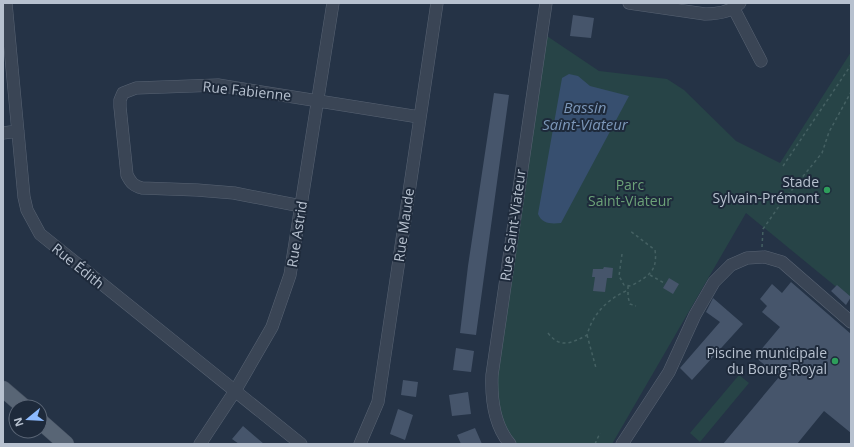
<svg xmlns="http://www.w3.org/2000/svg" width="854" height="447" font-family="'Open Sans',sans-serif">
  <rect width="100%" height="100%" fill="#253346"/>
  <path fill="#274447" d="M541 32 599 71 667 79 684 90 736 141 780 163 851 52V299L746 213 612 444H510L492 398Z
    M739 375 749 383 700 442 690 433Z"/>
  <path fill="#374f6f" d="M569 74 578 76 590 86 629 96 561 223C551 224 542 224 538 214L562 78Z"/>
  <path fill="#46556b" d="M573 15 594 18 591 38 570 36Z
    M494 93 509 95 476 335 460 333 468 266Z
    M604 267 613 268 612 278H607L605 292 593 291 595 277H592L593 269H603Z
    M669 278 679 284 673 294 663 288Z
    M791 282 851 334V433L824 411 797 444H723L779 377 755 357 780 327 762 312 767 306 760 299 772 284 782 293Z
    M837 285 851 297 846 305 831 291Z
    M713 298 743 324 692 380 680 368 720 322 706 312Z
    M456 348 474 351 471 372 453 370Z
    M403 380 418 382 416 397 401 395Z
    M468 392 471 414 452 416 449 395Z
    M398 409 413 415 405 440 390 434Z
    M243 426 264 444H239L232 439Z
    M475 428 482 444H461L457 435Z"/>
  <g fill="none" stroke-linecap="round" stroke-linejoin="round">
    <defs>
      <path id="minor" d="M6 3 24 197 27 210 40 234 301 444
        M629 3 705 14C718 14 731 12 740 3
        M734 9 761 61
        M3 133 18 131
        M301 206 234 193 197 190 142 188C134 186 131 183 127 175L120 107V100L123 93 136 88 218 85 419 117
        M200 444 235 391 272 327 290 275 333 3
        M360 444 378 402 437 3
        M510 444C494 425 491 399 492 375L546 3
        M622 444 669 372 695 315 714 282 731 265 747 258 765 257 782 262 851 322"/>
      <path id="major" d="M3 389 24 407
        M40 421 66 444"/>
    </defs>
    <use href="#minor" stroke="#586373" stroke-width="13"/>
    <use href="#major" stroke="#434e5f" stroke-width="17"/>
    <path stroke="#456163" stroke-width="1.5" stroke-dasharray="3 3" stroke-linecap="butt" d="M783 166 851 65
      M762 247 763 229 782 202 822 153 829 132 851 92
      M622 254 619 276 624 285 631 286C648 276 658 272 655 250L629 230
      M650 275 664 283
      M628 286V297L630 304 636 306
      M548 333C560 349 572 343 587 335 593 313 608 299 628 290
      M587 335 596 368
      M595 444 600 433"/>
    <use href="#minor" stroke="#3a4555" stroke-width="12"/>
    <use href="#major" stroke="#586575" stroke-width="16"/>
  </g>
  <g fill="#2e9e5b" stroke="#1e2a3b" stroke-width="1.5">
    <circle cx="827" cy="190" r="4"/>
    <circle cx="835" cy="361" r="4"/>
  </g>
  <g text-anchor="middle" stroke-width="4" stroke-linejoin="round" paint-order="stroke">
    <g font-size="14" fill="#b7c1cf" stroke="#1e2a3b">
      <text transform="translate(247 91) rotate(6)" y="5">Rue Fabienne</text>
      <text transform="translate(404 225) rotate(-82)" y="5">Rue Maude</text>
      <text transform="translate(513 225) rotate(-82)" y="5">Rue Saint-Viateur</text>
      <text transform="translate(297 234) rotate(-81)" y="5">Rue Astrid</text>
      <text transform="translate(78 266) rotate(39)" y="5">Rue Édith</text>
    </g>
    <g font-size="14" fill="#b7c1cf" stroke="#1e2a3b" text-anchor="end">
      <text x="819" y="187">Stade<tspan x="819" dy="16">Sylvain-Prémont</tspan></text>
      <text x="827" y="358">Piscine municipale<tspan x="827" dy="16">du Bourg-Royal</tspan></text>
    </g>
    <g font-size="14" fill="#6ca278" stroke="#1e2a3b">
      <text x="630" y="190">Parc<tspan x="630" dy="16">Saint-Viateur</tspan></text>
    </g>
    <g font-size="15" font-style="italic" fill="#7c97b9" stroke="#1e2a3b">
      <text x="585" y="113">Bassin<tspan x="585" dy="17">Saint-Viateur</tspan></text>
    </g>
  </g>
  <rect width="854" height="447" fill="none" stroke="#b7c1cf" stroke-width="8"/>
  <g transform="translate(28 419) rotate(252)"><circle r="19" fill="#1e2a3b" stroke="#5b6676"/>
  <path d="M0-3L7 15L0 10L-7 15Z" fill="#8cbaff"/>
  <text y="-6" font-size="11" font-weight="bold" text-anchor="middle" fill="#b7c1cf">N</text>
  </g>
</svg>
